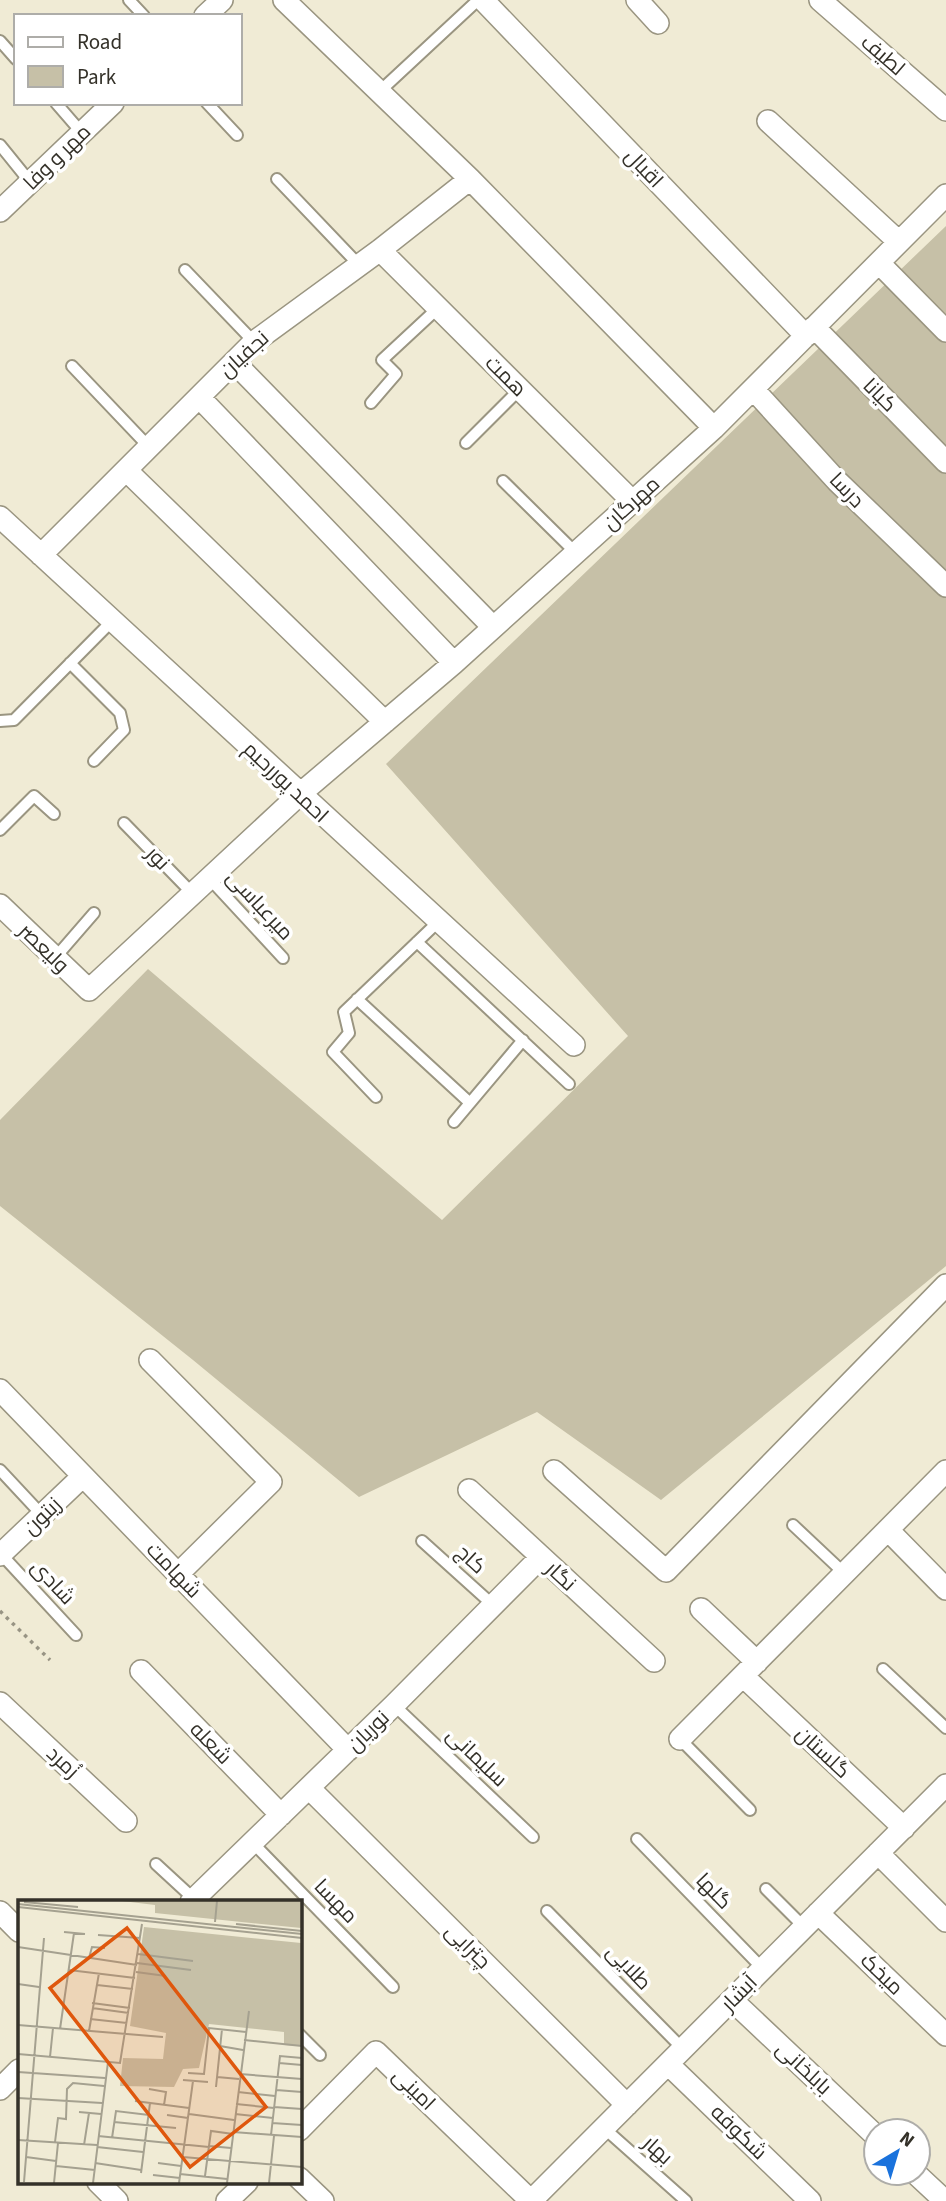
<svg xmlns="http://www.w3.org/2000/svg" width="946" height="2201" font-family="'Source Sans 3',Cairo,sans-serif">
  <rect width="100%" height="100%" fill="#f0ebd5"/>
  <path fill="#c6c0a7" d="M946 226V1266L661 1500 537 1412 359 1497 193 1360 0 1206V1120L148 969 442 1220 628 1036 386 764Z"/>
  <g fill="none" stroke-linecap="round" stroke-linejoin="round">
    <defs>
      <path id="lane" d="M129 0 144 16
        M0 41 16 59
        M379 92 478 0
        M56 103 82 133
        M207 103 237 135
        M0 145 30 182
        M277 179 359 265
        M185 270 254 342
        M72 366 149 447
        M371 403 396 374 382 360 438 308
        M466 443 519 390
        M503 481 575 552
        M70 663 120 713 124 730 94 761
        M0 721 14 720 112 621
        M124 823 193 894
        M0 830 34 796 54 814
        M209 878 283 958
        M417 942 569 1084
        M55 958 94 913
        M357 999 470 1103
        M376 1097 333 1052 349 1033 344 1012 439 921
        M454 1122 523 1040
        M0 1470 42 1515
        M793 1525 844 1573
        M422 1541 493 1605
        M1 1554 76 1635
        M883 1669 946 1728
        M394 1705 533 1837
        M680 1739 750 1810
        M637 1839 763 1969
        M252 1842 393 1987
        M156 1864 194 1899
        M766 1889 804 1927
        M547 1911 683 2049
        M299 2034 320 2055
        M604 2128 686 2201"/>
      <path id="street" d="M284 0 470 179 714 428
        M483 0 806 336
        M637 0 658 23
        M820 0 946 110
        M205 16 222 0
        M768 121 899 242
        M0 211 113 103
        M380 250 632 501
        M879 263 946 331
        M814 327 946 462
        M234 362 493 627
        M753 389 837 481 946 586
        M199 397 454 663
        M126 470 385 722
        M0 517 574 1045
        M41 555 254 342 380 250 470 179
        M0 905 89 990 300 794 454 663 714 428 946 195
        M150 1360 271 1482 178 1574
        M0 1390 348 1750
        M554 1471 666 1571 946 1285
        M469 1490 654 1661
        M888 1530 946 1589
        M0 1555 83 1476
        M701 1609 757 1662
        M141 1671 281 1815
        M743 1676 904 1828
        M0 1703 126 1821
        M680 1739 946 1471
        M309 1788 627 2105
        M878 1853 946 1921
        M191 1902 394 1705 541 1557
        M0 1912 19 1931
        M818 1913 946 2035
        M732 2000 876 2136
        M668 2064 810 2201
        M0 2089 19 2070
        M299 2130 376 2052 531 2201
        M915 2173 945 2201
        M299 2178 323 2201
        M98 2182 117 2201
        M227 2201 247 2182
        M531 2201 946 1785"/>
    </defs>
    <use href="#lane" stroke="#9a9581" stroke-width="14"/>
    <use href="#street" stroke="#9a9581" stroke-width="24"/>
    <path stroke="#989484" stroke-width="3.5" stroke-dasharray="3.5 5" stroke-linecap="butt" d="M0 1611 50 1660"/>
    <use href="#lane" stroke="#fff" stroke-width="10"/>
    <use href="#street" stroke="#fff" stroke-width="21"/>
  </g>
  <g text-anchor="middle" stroke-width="7" stroke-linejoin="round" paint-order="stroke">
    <g font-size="21" fill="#343129" stroke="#fff">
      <text transform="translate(883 55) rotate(41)" y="7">لطیف</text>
      <text transform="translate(57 157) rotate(-44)" y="7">مهر و وفا</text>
      <text transform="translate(644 168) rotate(46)" y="7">اقبال</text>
      <text transform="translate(244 354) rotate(-42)" y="7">نجفیان</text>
      <text transform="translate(506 376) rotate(45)" y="7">همت</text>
      <text transform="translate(880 395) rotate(45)" y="7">کیانا</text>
      <text transform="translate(847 490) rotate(46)" y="7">درسا</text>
      <text transform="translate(631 503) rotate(-42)" y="7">مهرگان</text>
      <text transform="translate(286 782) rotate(43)" y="7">احمد پوررحیم</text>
      <text transform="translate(158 858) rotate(46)" y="7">نور</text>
      <text transform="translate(260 905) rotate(47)" y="7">میرعباسی</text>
      <text transform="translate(44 948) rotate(44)" y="7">ولیعصر</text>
      <text transform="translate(42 1516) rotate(-44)" y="7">زیتون</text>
      <text transform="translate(471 1559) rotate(43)" y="7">کاج</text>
      <text transform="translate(174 1570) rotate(46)" y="7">شهامت</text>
      <text transform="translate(561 1576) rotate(43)" y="7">نگار</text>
      <text transform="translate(53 1582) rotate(47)" y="7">شادی</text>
      <text transform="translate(368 1731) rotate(-44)" y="7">نوریان</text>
      <text transform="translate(211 1743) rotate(46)" y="7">شعله</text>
      <text transform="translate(823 1752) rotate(43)" y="7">گلستان</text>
      <text transform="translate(477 1757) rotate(44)" y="7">سلیمانی</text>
      <text transform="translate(63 1762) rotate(43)" y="7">زُمرد</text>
      <text transform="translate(714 1891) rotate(46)" y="7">گلها</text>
      <text transform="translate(336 1901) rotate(46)" y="7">مهسا</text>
      <text transform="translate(468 1946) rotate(45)" y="7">چترایی</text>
      <text transform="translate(629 1967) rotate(46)" y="7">طلایی</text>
      <text transform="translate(882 1974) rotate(44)" y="7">میخک</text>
      <text transform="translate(739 1993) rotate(-45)" y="7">آبشار</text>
      <text transform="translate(804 2068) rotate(43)" y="7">بابلخانی</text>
      <text transform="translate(414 2089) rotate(44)" y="7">امینی</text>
      <text transform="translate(739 2132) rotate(44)" y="7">شکوفه</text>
      <text transform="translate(658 2150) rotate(42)" y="7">بهار</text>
    </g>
  </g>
  <g transform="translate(18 1900)">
    <rect width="284" height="284" fill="#f0ebd5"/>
    <path d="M104 1H283V28L137 13V5ZM126 27 283 43V146L266 145V132L191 124 181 168 165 169 156 187 102 186 105 158 145 159 148 133 112 126Z" fill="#c6c0a7"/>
    <path fill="none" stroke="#a5a190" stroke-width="2" d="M6 2 60 7M0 4 284 34M0 7 284 38M197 22 199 1M218 24 284 31M46 32 67 34M80 35 122 38M0 47 119 65M120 54 175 61M71 58 74 47 87 48M119 63 173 70M51 70 117 78M118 72 148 76M0 84 21 87M79 85 115 89M74 103 112 108M74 108 111 113M72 119 109 123M0 125 145 137M42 129 56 33M71 131 81 73M226 140 284 146M202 146 225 150M0 154 102 163 124 24M32 157 35 128M261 163 284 165M0 172 87 178M170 173 186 174 191 128 228 132M222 174 284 179M199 177 221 179M165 180 190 182M198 187 204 129M131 189 148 192 146 205M258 190 284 192M220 192 257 196M0 198 84 203M117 201 171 208M218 204 256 208M256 207 284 209M61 212 83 214M171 214 216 220M217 214 255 218M149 215 170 218M96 222 158 228M254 223 284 225M215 232 284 237M253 235 262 156 284 158M80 236 191 247M94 238 98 211 131 215M0 240 79 245M37 242 40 218 48 219 49 189 55 183 86 186M66 245 71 213M191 246 213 248M79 247 125 252M8 257 38 261M165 257 284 267M77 263 123 270M140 263 163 266M38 266 77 270M123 273 132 203M162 274 209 279M135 275 162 278M187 276 193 231 215 234M6 282 26 38M36 283 40 243M75 283 90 162M161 283 175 181M209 283 231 111M251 283 256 236"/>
    <path fill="#df570d" fill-opacity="0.15" stroke="#df570d" stroke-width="3.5" d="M109 28 248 207 172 267 32 88Z"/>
    <rect width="284" height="284" fill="none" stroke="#343129" stroke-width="3.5"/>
  </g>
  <rect x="14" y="14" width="228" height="91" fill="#ffffff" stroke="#aeada9" stroke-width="2"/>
  <rect x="28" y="37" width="35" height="10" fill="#ffffff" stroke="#aeada9" stroke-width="2"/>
  <text x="77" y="49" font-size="21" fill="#343129">Road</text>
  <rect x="28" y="66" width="35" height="21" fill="#c6c0a7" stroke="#aeada9" stroke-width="2"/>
  <text x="77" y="84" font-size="21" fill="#343129">Park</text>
  <g transform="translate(897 2152) rotate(38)"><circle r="33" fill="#ffffff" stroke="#aeada9" stroke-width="2"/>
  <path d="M0-5L12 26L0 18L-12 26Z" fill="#1a72dc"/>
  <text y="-10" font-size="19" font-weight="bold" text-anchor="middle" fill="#343129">N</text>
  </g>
</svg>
